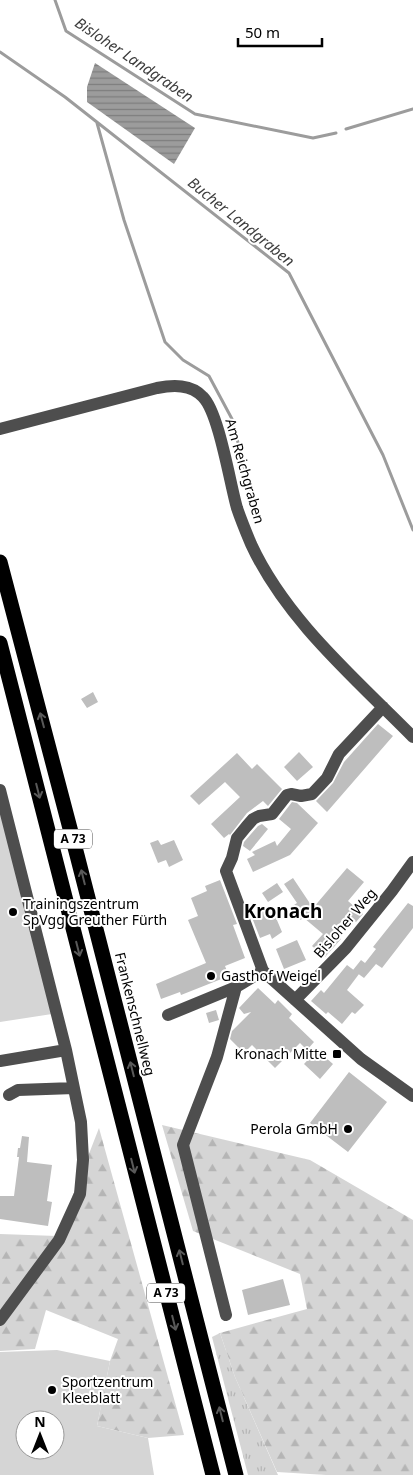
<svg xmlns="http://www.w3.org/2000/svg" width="413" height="1475" font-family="'Noto Sans',sans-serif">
  <defs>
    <pattern id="grass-tufts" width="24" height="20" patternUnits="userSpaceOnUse" patternTransform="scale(1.25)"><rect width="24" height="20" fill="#d5d5d5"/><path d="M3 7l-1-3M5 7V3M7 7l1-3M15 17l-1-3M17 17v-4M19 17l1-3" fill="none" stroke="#b5b5b5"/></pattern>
    <pattern id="forest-firs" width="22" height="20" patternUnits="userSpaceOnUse" patternTransform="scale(1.25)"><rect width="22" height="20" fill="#d5d5d5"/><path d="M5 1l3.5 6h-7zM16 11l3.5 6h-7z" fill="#b5b5b5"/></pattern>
    <pattern id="water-rules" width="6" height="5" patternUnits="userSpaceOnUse" patternTransform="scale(1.25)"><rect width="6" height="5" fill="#9c9c9c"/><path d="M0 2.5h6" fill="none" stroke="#7d7d7d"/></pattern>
  </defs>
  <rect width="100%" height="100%" fill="#fff"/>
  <path fill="url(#grass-tufts)" d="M220 1333 235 1377 278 1475H248L212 1337Z"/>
  <path fill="url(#forest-firs)" d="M162 1125 310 1160 413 1220V1475H326L277 1472 235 1377 220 1333 307 1309 300 1274 193 1231Z
    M99 1128 184 1435 148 1438 97 1426 110 1361 118 1339 46 1310 35 1349 0 1351V1234L57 1236Z"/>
  <path fill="#d5d5d5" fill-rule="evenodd" d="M0 809 52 1014 0 1022Z
    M57 1350 110 1361 97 1426 148 1438 154 1475H0V1352ZM25 1420H55V1450H25Z"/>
  <path fill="url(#water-rules)" d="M95 63 195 128 174 164 87 102V87Z"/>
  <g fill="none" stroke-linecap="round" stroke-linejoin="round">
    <path stroke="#9c9c9c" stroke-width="3" d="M55 0 66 31 195 114 313 138 336 133
      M0 52 65 97 289 273 383 455 413 530
      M97 123 124 220 165 342 183 360 209 376 232 419 253 502
      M346 129 413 109"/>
  </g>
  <path fill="#bebebe" d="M93 692 98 702 87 708 81 699Z
    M378 724 393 736 327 812 316 801 333 783 344 762Z
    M299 752 313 767 297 781 284 767Z
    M237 753 252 769 257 764 282 789 268 806 263 801 247 813 230 835 229 834 224 838 211 824 240 797 225 782 199 805 190 796Z
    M292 802 297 803 318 823 290 855 253 872 247 859 255 855 252 852 275 841 277 846 291 829 279 819Z
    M262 824 268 829 250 851 243 846 244 842 258 826Z
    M158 840 161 845 174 840 183 860 169 867 166 860 158 863 150 843Z
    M347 868 364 882 348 901 363 914 356 922 347 915 333 931 341 939 325 957 312 946 323 934 304 918 300 920 291 907 297 903 284 884 293 878 313 908Z
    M220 880 237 924 233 925 245 958 225 966 229 976 181 995 180 992 161 999 156 984 206 963 188 920 198 916 191 898 207 891 205 886Z
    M277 883 283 892 268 902 262 893Z
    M408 903 413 906V928L382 968 376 964 364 978 353 970 361 960 365 963 376 949 373 947Z
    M271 906 282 932 272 939 270 934 260 938 251 915Z
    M297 940 306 960 284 969 276 949Z
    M347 965 359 974 347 990 364 1005 355 1014 352 1012 342 1024 328 1012 326 1014 311 1001 321 990 324 993Z
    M258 988 275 1004 278 1000 292 1014 289 1018 314 1042 307 1050 300 1043 275 1068 252 1045 244 1053 230 1039 232 1031 251 1012 244 1014 239 1008Z
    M216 1010 219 1020 209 1023 206 1013Z
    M317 1050 333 1064 320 1079 304 1064Z
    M349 1072 387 1102 348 1152 310 1123Z
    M22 1136 29 1137 27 1162 52 1165 47 1201 52 1202 48 1226 0 1219V1196H14L19 1157H17L18 1148H20Z
    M283 1279 290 1305 248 1315 242 1290Z"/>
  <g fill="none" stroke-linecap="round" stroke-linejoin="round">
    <path stroke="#4e4e4e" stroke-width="12" d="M0 429 157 388C173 385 191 384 203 397 219 413 230 484 237 508 241 520 246 532 251 544 286 620 355 678 413 737
      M383 707 339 754 327 778 312 794 301 796 291 794 287 795 272 814 259 816 253 819 246 827 237 838 232 858 226 871 263 971 361 1059 413 1096
      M0 790 66 1050 81 1122 83 1160 80 1194 59 1240 0 1320
      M295 1000 346 948 392 891 413 862
      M168 1015 236 987 263 971
      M0 1061 66 1050
      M9 1095 18 1090 74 1088
      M226 1315 183 1145 217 1057 236 987"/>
    <path stroke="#000" stroke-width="15" d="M0 562 77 855 236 1475
      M0 643 213 1475"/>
  </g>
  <defs><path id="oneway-shaft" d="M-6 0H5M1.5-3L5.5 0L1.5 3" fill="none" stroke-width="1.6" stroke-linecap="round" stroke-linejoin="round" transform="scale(1.25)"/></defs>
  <g stroke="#595959">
    <use href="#oneway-shaft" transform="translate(42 720) rotate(-105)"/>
    <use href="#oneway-shaft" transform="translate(38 791) rotate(76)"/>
    <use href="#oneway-shaft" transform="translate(83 877) rotate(-104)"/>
    <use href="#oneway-shaft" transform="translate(78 949) rotate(76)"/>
    <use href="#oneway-shaft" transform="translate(132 1069) rotate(-104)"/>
    <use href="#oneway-shaft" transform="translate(133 1166) rotate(76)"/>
    <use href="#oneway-shaft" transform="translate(181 1257) rotate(-104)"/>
    <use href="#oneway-shaft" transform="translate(174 1323) rotate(76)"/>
    <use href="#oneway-shaft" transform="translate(221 1414) rotate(-104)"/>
  </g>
  <g fill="#000" stroke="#fff" stroke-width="2">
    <circle cx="13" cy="912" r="5"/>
    <circle cx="211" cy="976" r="5"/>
    <rect x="332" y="1049" width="10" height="10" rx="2.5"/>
    <circle cx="348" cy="1129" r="5"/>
    <circle cx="52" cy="1390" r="5"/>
  </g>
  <g text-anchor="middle" stroke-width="4" stroke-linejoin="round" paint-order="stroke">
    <g fill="#fff" stroke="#4c4c4c" stroke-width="1">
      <rect x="54" y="829.5" width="38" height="19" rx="4"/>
      <rect x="147" y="1283.5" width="38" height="19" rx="4"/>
    </g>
    <g font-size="12" font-weight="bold" fill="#000">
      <text x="73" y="843">A 73</text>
      <text x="166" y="1297">A 73</text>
    </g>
    <g font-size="14" fill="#000" stroke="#fff">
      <text transform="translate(245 471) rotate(74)" y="5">Am Reichgraben</text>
      <text transform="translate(345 923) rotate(-49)" y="5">Bisloher Weg</text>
      <text transform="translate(135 1014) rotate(76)" y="5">Frankenschnellweg</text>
    </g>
    <g font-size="14" fill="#000" stroke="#fff" text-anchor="start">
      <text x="23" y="909">Trainingszentrum<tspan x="23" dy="16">SpVgg Greuther Fürth</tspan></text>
      <text x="221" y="981">Gasthof Weigel</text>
      <text x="327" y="1059" text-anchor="end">Kronach Mitte</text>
      <text x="338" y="1134" text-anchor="end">Perola GmbH</text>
      <text x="62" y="1387">Sportzentrum<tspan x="62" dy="16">Kleeblatt</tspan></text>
    </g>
    <g font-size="15" font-style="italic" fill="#3d3d3d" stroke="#fff">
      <text transform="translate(134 60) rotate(34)" y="5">Bisloher Landgraben</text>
      <text transform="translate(241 222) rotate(39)" y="5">Bucher Landgraben</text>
    </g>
    <g font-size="19" font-weight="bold" fill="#000" stroke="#fff">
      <text x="283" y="918">Kronach</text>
    </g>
  </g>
  <g transform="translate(40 1435)"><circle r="24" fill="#ffffff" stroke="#999999"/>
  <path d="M0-4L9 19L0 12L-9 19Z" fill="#000000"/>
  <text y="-8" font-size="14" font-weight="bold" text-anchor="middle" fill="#000000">N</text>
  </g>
  <path d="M238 38v8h84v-8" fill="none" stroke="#000000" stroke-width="2.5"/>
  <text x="245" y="38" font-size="15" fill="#000000" stroke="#ffffff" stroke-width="4" paint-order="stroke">50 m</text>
</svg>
